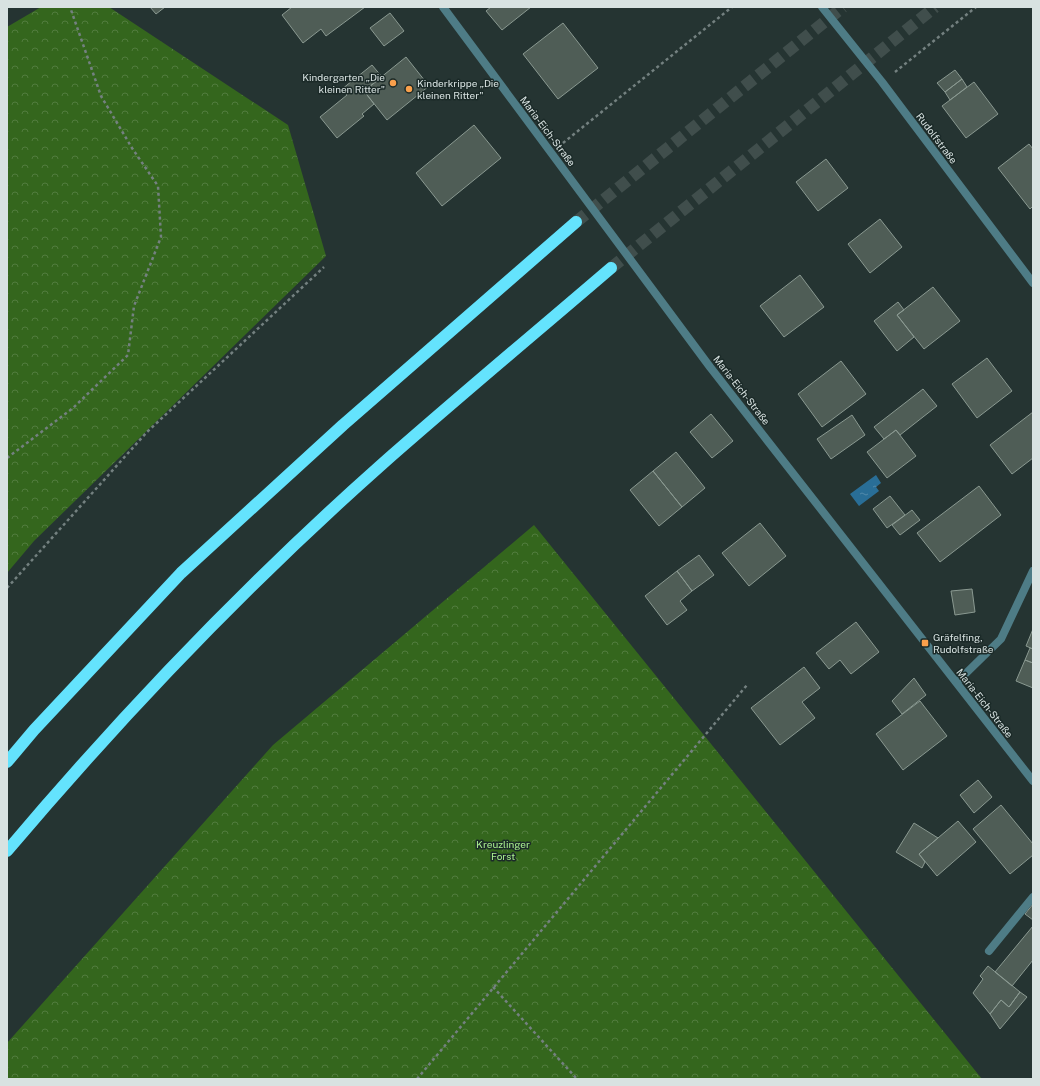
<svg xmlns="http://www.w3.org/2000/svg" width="1040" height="1086" font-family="'Public Sans',sans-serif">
  <defs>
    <pattern id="forest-crowns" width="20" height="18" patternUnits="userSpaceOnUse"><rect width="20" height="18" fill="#34661d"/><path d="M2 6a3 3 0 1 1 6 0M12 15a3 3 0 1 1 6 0" fill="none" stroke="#517c3e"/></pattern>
    <pattern id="water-ripples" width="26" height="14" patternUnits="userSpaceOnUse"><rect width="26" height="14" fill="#296e97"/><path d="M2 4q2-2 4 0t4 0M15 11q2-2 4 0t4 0" fill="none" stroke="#5189aa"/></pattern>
  </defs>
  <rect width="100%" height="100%" fill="#253432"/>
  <path fill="url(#forest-crowns)" d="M41 7H109L288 125 326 256 34 541 7 573V27Z
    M534 525 982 1079H7V1043L273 745Z"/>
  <path fill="url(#water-ripples)" d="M876 475 881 483 876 487 879 491 859 506 850 494Z"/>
  <path fill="#4f5d56" stroke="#8a9991" d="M150 7H165L156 14Z
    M292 7H365L326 36 321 29 303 43 282 15Z
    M491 7H531L502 30 486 11Z
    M390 13 404 31 384 46 370 28Z
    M563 23 598 68 558 99 523 54Z
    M406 57 429 86 387 120 364 91Z
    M372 65 382 77 364 91 374 104 362 114 364 116 337 138 320 117 347 95 342 89Z
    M955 70 962 79 945 92 937 83Z
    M962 79 967 87 950 100 945 92Z
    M974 82 998 114 966 138 942 106Z
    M474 125 501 158 442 206 416 173Z
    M1029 144 1033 149V206L1030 209 998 168Z
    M826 159 848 188 818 211 796 182Z
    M880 219 902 247 870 273 848 244Z
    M800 275 824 307 784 337 760 306Z
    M933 287 960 321 924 349 897 315Z
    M898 302 904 310 897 315 914 337 897 351 874 321Z
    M987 358 1012 391 977 418 952 384Z
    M841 361 866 394 822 427 798 394Z
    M923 389 937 406 900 435 896 430 884 439 874 427Z
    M1033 412V458L1012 474 990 445Z
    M711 414 733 441 712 458 690 432Z
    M852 415 865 435 831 459 817 439Z
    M896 430 916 456 887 478 867 452Z
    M676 452 705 488 682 507 653 471Z
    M653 471 682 507 659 526 630 490Z
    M979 486 1001 515 940 562 917 533Z
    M890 496 905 515 887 528 873 509Z
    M912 510 920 520 900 535 892 525Z
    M760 523 786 556 749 586 722 553Z
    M699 555 714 575 692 591 677 571Z
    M677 571 692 591 680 601 687 610 667 625 645 596Z
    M972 589 975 612 955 615 951 591Z
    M856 622 879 652 851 674 840 660 829 669 816 653Z
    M1033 629V649L1026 646Z
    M1030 648 1033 649V663L1025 660Z
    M1025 660 1033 663V688L1016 681Z
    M804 667 820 688 802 702 815 718 780 745 751 708Z
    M914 678 926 695 902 714 892 701Z
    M920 701 947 736 903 770 876 734Z
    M978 780 992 797 974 813 960 795Z
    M1001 805 1033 844V855L1010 874 973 829Z
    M958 821 976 842 937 876 919 854Z
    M914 823 938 838 919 854 925 862 922 868 896 852Z
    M1033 904V920L1025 914Z
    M1033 926V960L1012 986 995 972Z
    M988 966 1020 992 1009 1007 1001 1000 990 1014 973 993 983 979 980 976Z
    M1020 992 1027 997 1000 1029 990 1014 1001 1000 1009 1007Z"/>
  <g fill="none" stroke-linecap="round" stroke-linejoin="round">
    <path stroke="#404e4c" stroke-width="12" stroke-dasharray="12 6" stroke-linecap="butt" d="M576 222 843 7
      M611 268 935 7"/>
    <path stroke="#748180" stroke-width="2.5" stroke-dasharray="3 3" stroke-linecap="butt" d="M895 72 976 7
      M563 143 732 7
      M7 458 73 408 128 355 134 306 161 237 158 186 132 148 101 96 70 7
      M7 588 147 432 324 267
      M493 987 577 1079
      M417 1079 747 685"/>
    <path stroke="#4e7c86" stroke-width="8" d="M989 951 1033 897"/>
    <path stroke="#4e7c86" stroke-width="8" d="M443 7 710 367 1033 781
      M822 7 882 82 1033 283
      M957 682 1001 639 1033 571"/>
    <path stroke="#64e3fd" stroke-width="12" d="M7 762 34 730 181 573 343 425 576 222
      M7 851C122 715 246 585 380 466 456 399 534 334 611 268"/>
  </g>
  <g fill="#f9a04c" stroke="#1b2a28" stroke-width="1.5">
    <circle cx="393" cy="83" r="4"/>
    <circle cx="409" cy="89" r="4"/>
    <rect x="921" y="639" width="8" height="8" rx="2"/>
  </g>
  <g text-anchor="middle" stroke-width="3" stroke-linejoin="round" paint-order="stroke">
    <g font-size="10" fill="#d8e2e1" stroke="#1b2a28" text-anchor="start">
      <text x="385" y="81" text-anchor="end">Kindergarten „Die<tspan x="385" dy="12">kleinen Ritter"</tspan></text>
      <text x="417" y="87">Kinderkrippe „Die<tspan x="417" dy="12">kleinen Ritter"</tspan></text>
      <text x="933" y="641">Gräfelfing,<tspan x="933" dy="12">Rudolfstraße</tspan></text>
    </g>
    <g font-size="10" fill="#d8e2e1" stroke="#1b2a28">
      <text transform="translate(548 131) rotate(53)" y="4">Maria-Eich-Straße</text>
      <text transform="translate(937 138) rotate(53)" y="4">Rudolfstraße</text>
      <text transform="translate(742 390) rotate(52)" y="4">Maria-Eich-Straße</text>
      <text transform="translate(985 703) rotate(52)" y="4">Maria-Eich-Straße</text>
    </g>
    <g font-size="10" fill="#abf18f" stroke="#1b2a28">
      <text x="503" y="848">Kreuzlinger<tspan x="503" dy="12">Forst</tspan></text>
    </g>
  </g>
  <rect width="1040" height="1086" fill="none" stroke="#d8e2e1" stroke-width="16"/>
</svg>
